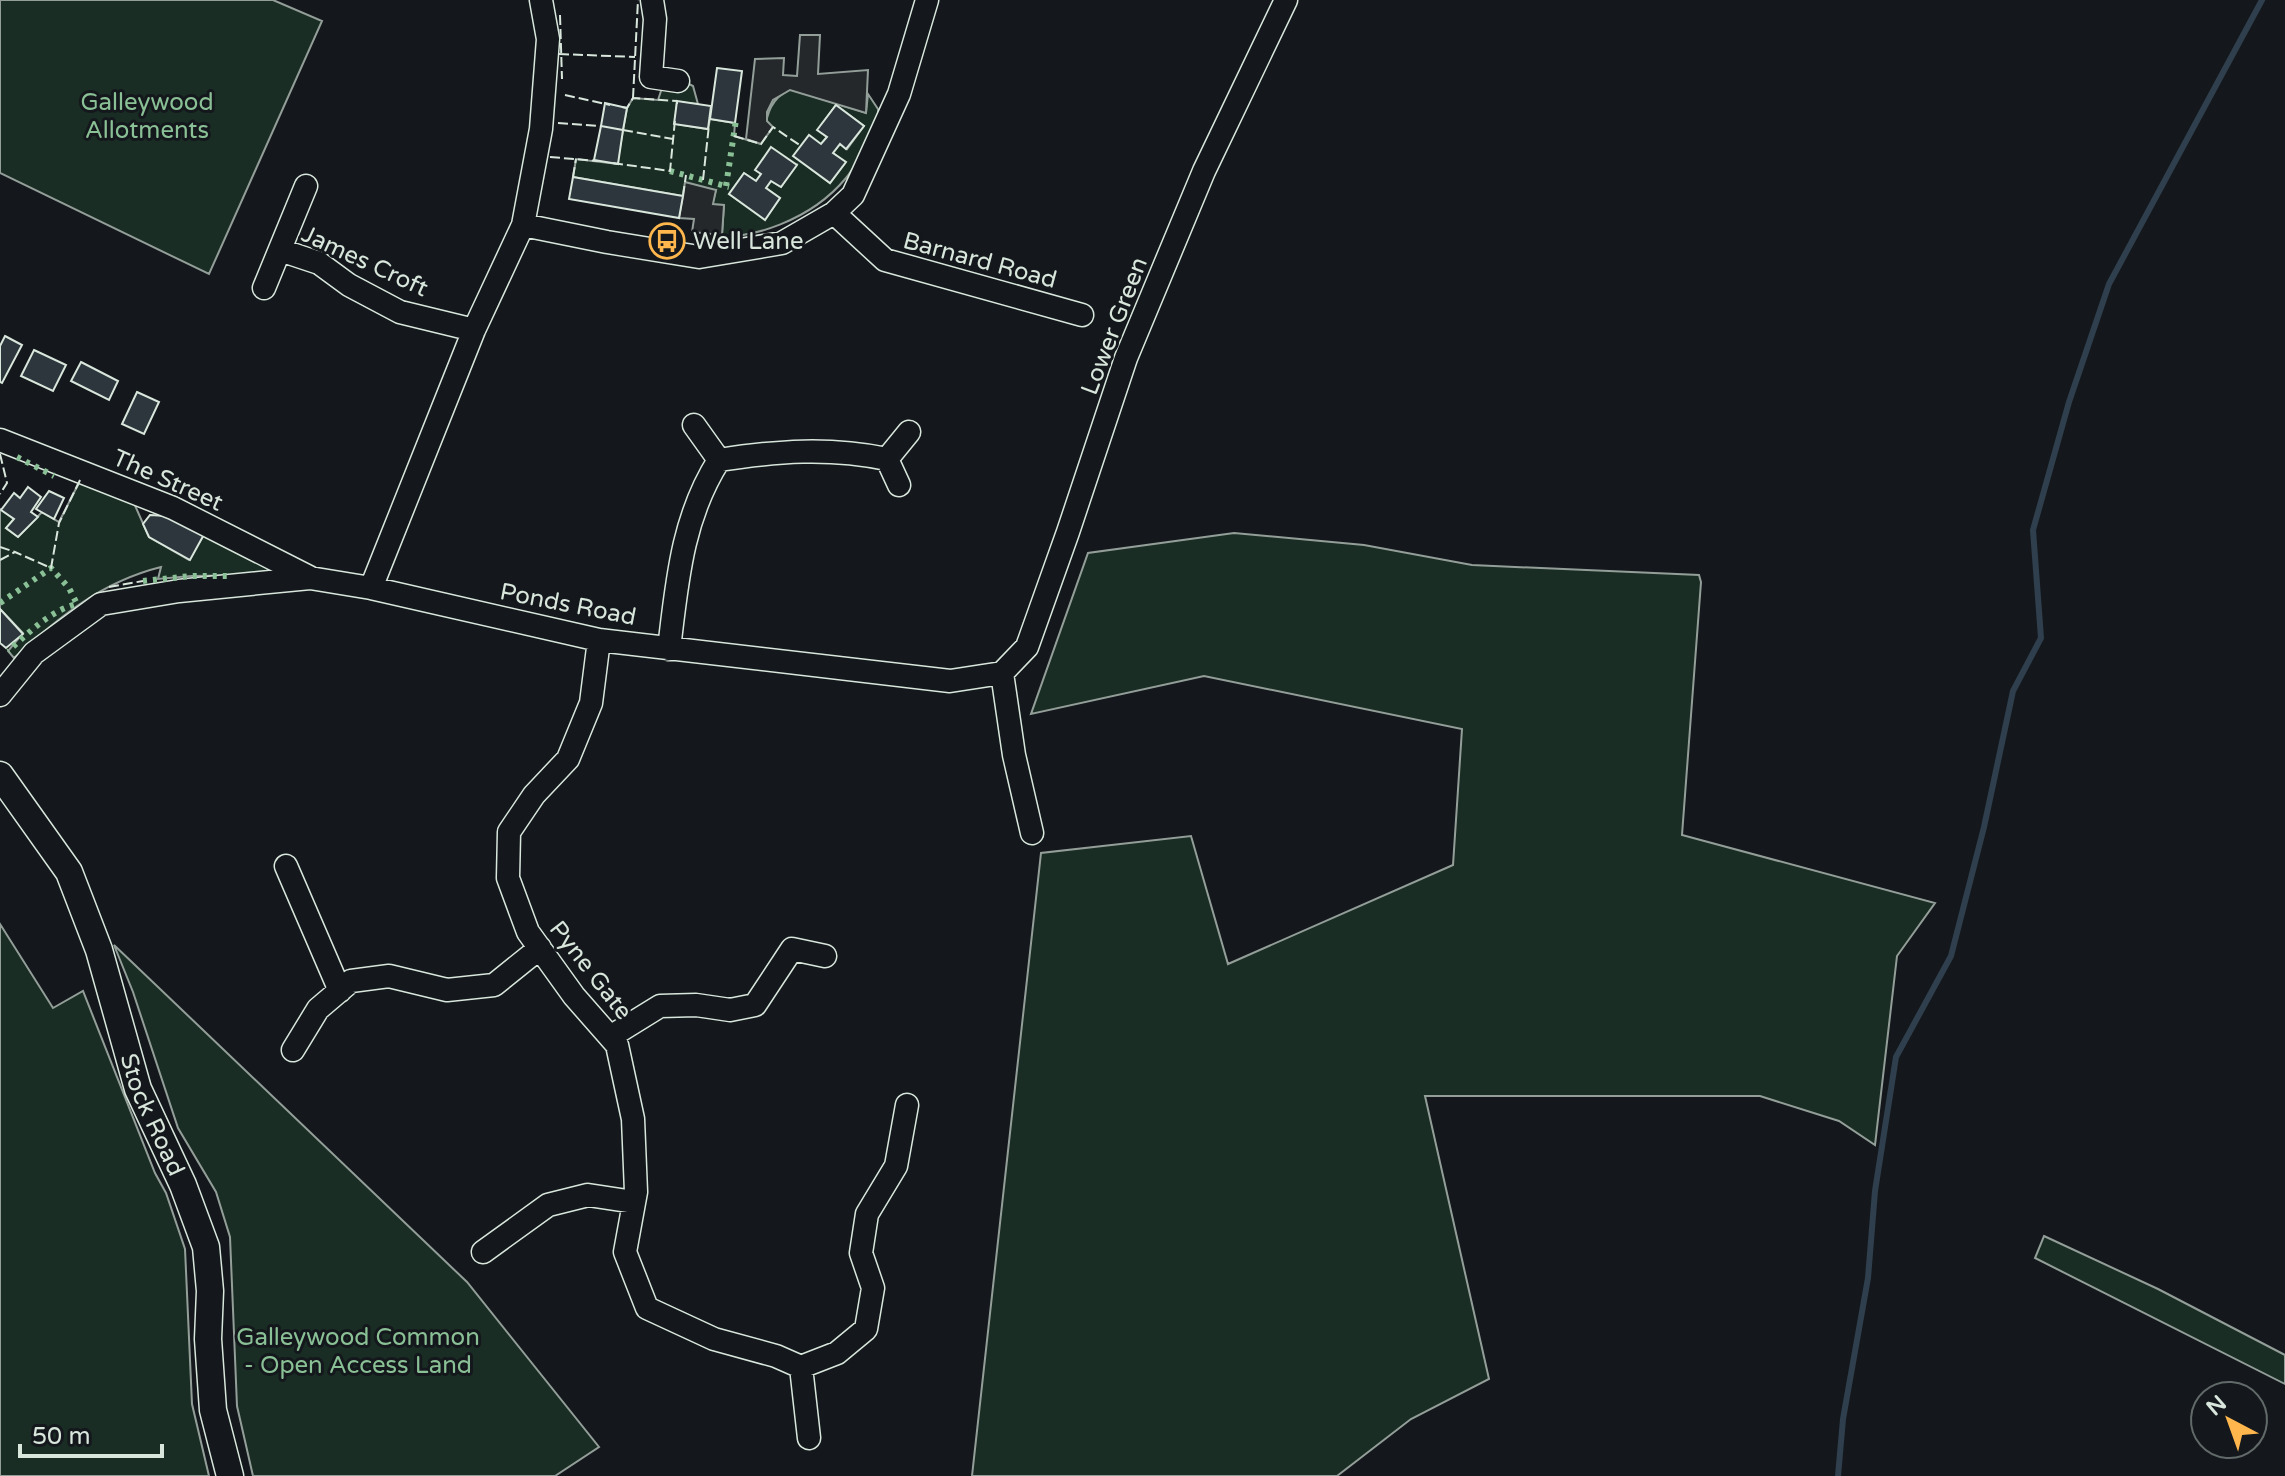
<svg xmlns="http://www.w3.org/2000/svg" width="2285" height="1476" font-family="'Varela Round',sans-serif">
  <rect width="100%" height="100%" fill="#14181c"/>
  <path fill="#1a2d24" stroke="#939e99" stroke-width="2" fill-rule="evenodd" d="M0 0H273L322 21 209 274 0 173Z
    M685 82 693 86 698 104 677 102 675 124 708 129 710 119 735 123 734 136 761 144C767 121 766 101 790 89L866 113 868 94 878 109 879 119C869 139 860 161 846 178 812 219 753 241 702 237V234H722L724 205H712L716 190 683 196 573 177 576 159 617 164 627 108 633 98 658 100 662 88ZM836 105 864 126 847 149 840 144 833 153 845 163 830 183 794 156 821 144 827 137 818 130ZM796 165 781 187 771 181 766 188 780 198 765 219 729 194 744 173 756 181 761 174Z
    M84 473 133 501 149 537 189 560 207 529 269 569 260 575 191 576 158 579 161 567C101 582 59 617 14 658L8 651 23 633 0 609V509L14 519 6 528 18 537 42 512 59 522Z
    M1234 533 1364 545 1472 565 1699 575 1701 582 1682 835 1935 903 1897 956 1875 1145 1839 1121 1760 1096H1425L1489 1379 1411 1419 1337 1476H972L1041 853 1191 836 1228 964 1453 865 1462 729 1204 676 1031 714 1088 553Z
    M0 924 53 1008 83 991 155 1173 166 1193 185 1249 192 1404 209 1476H0Z
    M114 945 467 1282 599 1447 555 1476H253L237 1406 230 1237 216 1192 178 1128 133 992Z
    M2044 1236 2158 1289 2285 1355V1384L2035 1258Z"/>
  <path fill="#24282b" stroke="#939e99" stroke-width="2" d="M800 35H820L818 74 868 70 866 113 790 90 773 100 767 112V121L773 127 761 144 746 139 755 59 784 58 783 75 797 76Z
    M685 182 716 190 713 204 724 205 722 235 692 232 694 219 679 218Z"/>
  <g fill="none" stroke-linecap="round" stroke-linejoin="round">
    <path stroke="#2f3f4d" stroke-width="6" d="M1838 1476 1843 1419 1868 1278 1875 1191 1896 1057 1951 956 1984 827 2013 691 2041 638 2033 530 2069 402 2109 284 2262 0"/>
  </g>
  <path fill="#2c363c" stroke="#d8e6dc" stroke-width="2" d="M717 68 742 71 735 123 710 119Z
    M677 101 711 106 708 129 674 124Z
    M605 103 627 108 623 130 601 126Z
    M836 105 864 126 846 149 840 144 833 153 846 162 830 183 793 156 809 135 821 144 827 137 817 130Z
    M601 126 623 130 618 164 594 160Z
    M771 147 797 165 781 187 771 181 766 188 780 198 765 220 729 194 744 173 756 181 761 174 755 170Z
    M573 177 683 196 679 218 569 199Z
    M5 336 22 345 2 383 0 382V346Z
    M34 350 66 365 53 391 21 376Z
    M81 362 118 381 109 400 71 381Z
    M137 392 159 402 144 434 122 424Z
    M28 487 41 497 31 512 38 517 18 537 6 528 14 519 1 510 14 493 20 498Z
    M49 491 64 498 54 519 36 509Z
    M150 515 167 516 207 529 190 560 149 537 143 524Z
    M0 609 23 634 6 648 0 643Z"/>
  <g fill="none" stroke-linecap="round" stroke-linejoin="round">
    <defs>
      <path id="minor" d="M652 0 655 19 651 77 678 81
        M834 213 885 260 1082 315
        M523 225 607 242 699 257 782 243 834 213 853 195 899 94 927 0
        M280 250 319 263 349 285 400 312 474 330
        M264 288 306 186
        M0 440 173 508 309 577
        M719 460C777 451 829 447 887 459
        M899 485 887 459 909 432
        M371 588 474 330 523 225 541 129 548 39 541 0
        M599 640 591 703 568 759 534 795 509 832 508 878 528 932 574 996 617 1045 633 1119 636 1192 625 1252 647 1308 714 1339 776 1356 801 1367 809 1438
        M669 649C677 582 682 518 719 460L694 425
        M1002 673 1027 647 1068 532 1126 358 1204 171 1286 0
        M0 695 34 653 101 604 179 591 310 578 371 588 599 640 950 681 1002 673 1014 755 1032 833
        M286 866 340 991
        M610 1037 660 1006 696 1005 730 1010 755 1005 792 949 825 956
        M293 1050 318 1009 351 981 389 976 447 990 494 985 540 948
        M483 1252 548 1205 588 1195 634 1202
        M801 1367 837 1353 866 1329 873 1288 861 1253 867 1214 896 1166 907 1105"/>
      <g id="major">
        <path id="s1" d="M0 775 69 872 99 950 138 1089 183 1185 206 1247 210 1291 208 1339 213 1410 230 1476"/>
      </g>
    </defs>
    <use href="#minor" stroke="#d8e6dc" stroke-width="25"/>
    <use href="#major" stroke="#d8e6dc" stroke-width="29"/>
    <use href="#minor" stroke="#14181c" stroke-width="22"/>
    <use href="#major" stroke="#14181c" stroke-width="26"/>
    <path stroke="#8ac095" stroke-width="6" stroke-dasharray="4 6" stroke-linecap="butt" d="M670 171 729 187
      M726 186 736 120
      M17 457 54 476
      M143 581 191 576H228
      M0 603 51 568 69 588 77 604C49 611 29 633 8 651"/>
    <path stroke="#d8e6dc" stroke-width="2" stroke-dasharray="10 4" stroke-linecap="butt" d="M560 15 562 79
      M559 54 635 57
      M565 95 610 105
      M633 98 638 0
      M622 107 627 108 633 98 677 101V104
      M558 123 601 126
      M623 130 673 139
      M734 136 761 144 773 127 801 146
      M550 157 598 161
      M613 163 670 171 675 120
      M573 177 576 159
      M703 180 709 125
      M683 196 686 175
      M0 454 7 483 0 494
      M0 547 15 552
      M0 560 15 552 51 568 59 523 81 478
      M109 587 143 581"/>
  </g>
  <defs>
    <symbol id="bus-ring" viewBox="-11 -11 22 22"><circle r="9.5" fill="#14181c" stroke="#ffb74d" stroke-width="1.5"/><path d="M-5-6H5V4H4V6H2V4H-2V6H-4V4H-5ZM-3.5-4V0h7V-4ZM-3.5 1.2v1.5H-2V1.2ZM2 1.2v1.5H3.5V1.2Z" fill="#ffb74d"/></symbol>
  </defs>
  <g fill-rule="evenodd">
    <use href="#bus-ring" x="647" y="221" width="40" height="40"/>
  </g>
  <g text-anchor="middle" stroke-width="6" stroke-linejoin="round" paint-order="stroke">
    <g font-size="24" fill="#8ac095" stroke="#14181c">
      <text x="147" y="110">Galleywood<tspan x="147" dy="28">Allotments</tspan></text>
      <text x="358" y="1345">Galleywood Common<tspan x="358" dy="28">- Open Access Land</tspan></text>
    </g>
    <g font-size="24" fill="#d8e6dc" stroke="#14181c" text-anchor="start">
      <text x="693" y="249">Well Lane</text>
    </g>
    <g font-size="24" fill="#d8e6dc" stroke="#14181c">
      <text transform="translate(980 260) rotate(15)" y="8">Barnard Road</text>
      <text transform="translate(365 261) rotate(25)" y="8">James Croft</text>
      <text transform="translate(1114 326) rotate(-69)" y="8">Lower Green</text>
      <text transform="translate(168 480) rotate(24)" y="8">The Street</text>
      <text transform="translate(568 604) rotate(11)" y="8">Ponds Road</text>
      <text transform="translate(591 970) rotate(52)" y="8">Pyne Gate</text>
      <text dy="8" stroke="none"><textPath href="#s1" startOffset="376">Stock Road</textPath></text>
    </g>
  </g>
  <g transform="translate(2229 1420) rotate(319)"><circle r="38" fill="#14181c" stroke="#626a69" stroke-width="2"/>
  <path d="M0-6L14 30L0 20L-14 30Z" fill="#ffb74d"/>
  <text y="-12" font-size="22" font-weight="bold" text-anchor="middle" fill="#d8e6dc">N</text>
  </g>
  <path d="M20 1444v12h142v-12" fill="none" stroke="#d8e6dc" stroke-width="4"/>
  <text x="32" y="1444" font-size="24" fill="#d8e6dc" stroke="#14181c" stroke-width="6" paint-order="stroke">50 m</text>
</svg>
